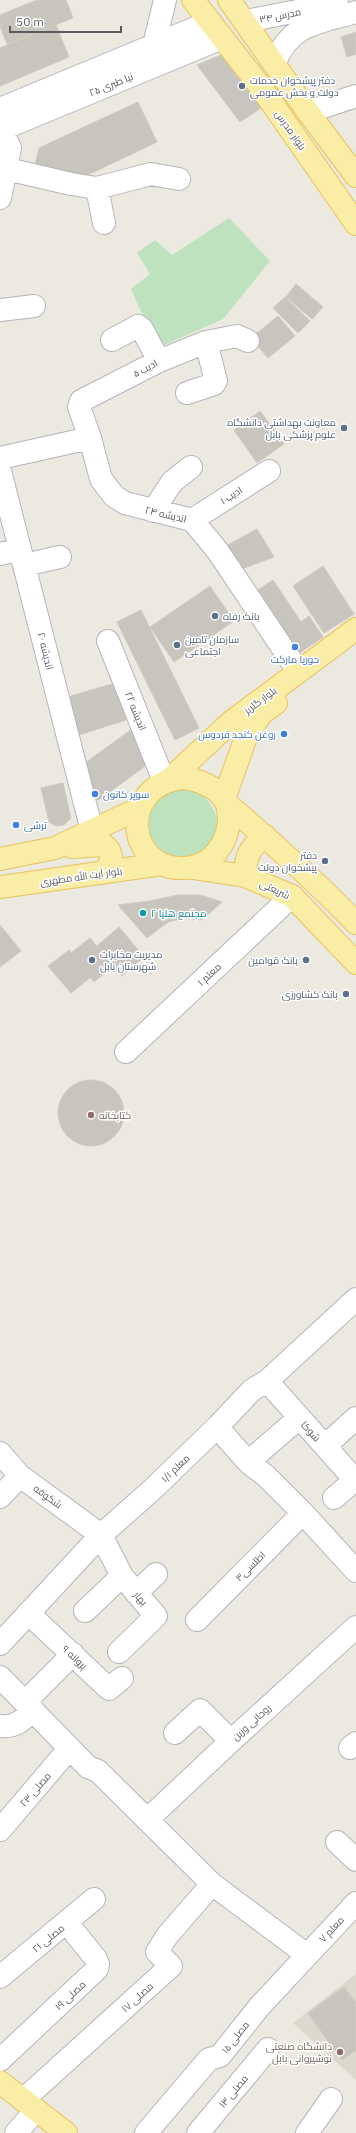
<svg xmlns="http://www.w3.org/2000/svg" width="356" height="2133" font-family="'IBM Plex Sans',Cairo,sans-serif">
  <rect width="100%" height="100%" fill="#ebe9e0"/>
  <path fill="#dbd8ce" d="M356 1974V2080L293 2023Z"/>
  <path fill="#bde2bd" d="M229 218 270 261 223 319 157 348 131 289 150 274 137 253 155 240 172 255Z
    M149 824a34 34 0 1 1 68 0a34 34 0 1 1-68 0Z"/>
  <path fill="#c8c5bf" stroke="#cfcabf" d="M37 0H66L73 18 7 44 0 26V15Z
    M56 25 69 57 0 86V48Z
    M356 32V54L347 57 341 37Z
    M221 55 261 108 240 122 197 65Z
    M138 102 157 142 77 180 34 169 39 148Z
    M296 284 323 307 312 319 286 297Z
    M285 297 310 321 298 333 273 308Z
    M278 316 295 336 268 358 251 338Z
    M260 411 284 444 257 463 234 430Z
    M257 529 274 557 236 571 222 548Z
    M323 566 354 614 324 633 293 586Z
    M273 580 301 622 309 616 323 637 295 656 252 594Z
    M210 586 234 621 174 662 150 627Z
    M141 610 199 728 175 740 117 622Z
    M115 683 126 720 73 737 61 699Z
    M132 729 148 764 99 800 90 798 81 766Z
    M63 783 71 818 64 825 56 826 49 822 41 788Z
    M178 895H200L222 902 202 920 184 918 168 922 150 901Z
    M150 901 168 922 147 938 118 905Z
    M0 925 21 951 0 967Z
    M119 927 144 957 122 976 97 946Z
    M90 938 113 966 94 982 71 953Z
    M69 950 91 977 71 993 48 966Z
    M58 1113a33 33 0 1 1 66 0a33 33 0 1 1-66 0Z
    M344 1987 356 2003V2050L342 2060 308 2013Z"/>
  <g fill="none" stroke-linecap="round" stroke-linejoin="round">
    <defs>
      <path id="minor" d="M246 21 308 9 337 0
        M154 45 165 0
        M275 62C291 23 319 23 356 12
        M0 109 210 22
        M308 112 356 96
        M0 130 222 38
        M7 169 71 184 97 188 151 174 179 179
        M97 188 104 223
        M0 198 10 148 1 129
        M0 310 34 306
        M112 340 138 326 142 329 159 361
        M187 393 214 384 216 381 206 342
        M90 438 79 407 81 401 159 361 206 342 237 336 248 341
        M0 458 90 438 101 479 114 496 125 503 192 520 217 550 298 671
        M0 471 92 831
        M153 511 172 482 191 467
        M192 520 269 471
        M0 554 20 549
        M24 565 60 557
        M108 641 164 781
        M126 1052 292 896
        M267 1381 356 1481
        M217 1427 248 1462 266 1476 303 1513 356 1571
        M325 1446 356 1418
        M0 1453 20 1476 101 1535 122 1576 156 1616 119 1652
        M248 1462 299 1418
        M0 1497 20 1476
        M334 1498 356 1479
        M136 1593 156 1574
        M85 1611 122 1576
        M28 1613 109 1689 122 1678
        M197 1620 303 1513
        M0 1644 101 1535 153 1489 217 1427 252 1390 267 1381 356 1299
        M0 1677 88 1767 98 1771 212 1884 307 1955
        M25 1702 73 1654
        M0 1726C15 1728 23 1720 33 1710
        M175 1733 200 1710 231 1741
        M350 1748 356 1743
        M147 1820 231 1741 356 1627
        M0 1830 69 1749
        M337 1842 356 1860
        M0 1977 94 1899
        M0 2060 97 1969 98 1964 96 1959 67 1923
        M23 2100 171 1966 157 1952 167 1936 212 1884
        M16 2133 36 2110
        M146 2133 209 2059 220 2056 259 2007 356 1903
        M198 2133 268 2049
        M307 2133 331 2099"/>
      <path id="major" d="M193 0 260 86 356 224
        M229 0 308 112 356 176
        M182 778C197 779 222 788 227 805 235 835 215 867 184 868 127 871 117 786 182 778Z
        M170 779 231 722 356 629
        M224 799 246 737 261 714 276 703
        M227 804C272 842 315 881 356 923
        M71 847 104 845C115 854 112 863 103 873
        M0 859 55 848 140 808
        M193 868 245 876 292 896 356 963
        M245 876C245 857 250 846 265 836
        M0 887 162 864
        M0 2082 66 2133"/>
    </defs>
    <use href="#minor" stroke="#b3b6ba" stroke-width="24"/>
    <use href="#major" stroke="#e9c25b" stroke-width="24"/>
    <use href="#minor" stroke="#fff" stroke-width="22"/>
    <use href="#major" stroke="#faeda6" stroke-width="22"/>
  </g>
  <g fill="#5c6f8a" stroke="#fff" stroke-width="1.5">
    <circle cx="242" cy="86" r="4"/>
    <circle cx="344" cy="428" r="4"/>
    <circle cx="215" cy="616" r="4"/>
    <circle cx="177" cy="645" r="4"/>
    <circle cx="325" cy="861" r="4"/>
    <circle cx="92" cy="960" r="4"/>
    <circle cx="306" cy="960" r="4"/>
    <circle cx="346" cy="994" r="4"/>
  </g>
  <g fill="#3f7fe0" stroke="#fff" stroke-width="1.5">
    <circle cx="295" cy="647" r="4"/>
    <circle cx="284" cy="734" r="4"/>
    <circle cx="95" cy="794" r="4"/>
    <circle cx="16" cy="825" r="4"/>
  </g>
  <circle fill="#0f9aa8" stroke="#fff" stroke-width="1.5" cx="143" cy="913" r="4"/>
  <g fill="#8d6e63" stroke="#fff" stroke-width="1.5">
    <circle cx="91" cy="1115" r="4"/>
    <circle cx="340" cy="2052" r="4"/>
  </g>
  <g text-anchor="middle" stroke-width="3" stroke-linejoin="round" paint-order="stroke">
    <g font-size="10" fill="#595c60" stroke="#fff">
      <text transform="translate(280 15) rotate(-11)" y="4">مدرس ۳۴</text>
      <text transform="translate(111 84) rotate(-22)" y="4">نیا طبری ۲۵</text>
      <text transform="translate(291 130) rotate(55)" y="4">بلوار مدرس</text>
      <text transform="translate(145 368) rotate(-27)" y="4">ادیب ۵</text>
      <text transform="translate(231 495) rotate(-32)" y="4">ادیب ۱</text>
      <text transform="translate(166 514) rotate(13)" y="4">اندیشه ۲۴</text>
      <text transform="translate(46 651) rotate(76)" y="4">اندیشه ۲۰</text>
      <text transform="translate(260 700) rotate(-37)" y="4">بلوار گلریز</text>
      <text transform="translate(136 711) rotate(68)" y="4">اندیشه ۲۲</text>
      <text transform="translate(81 876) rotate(-8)" y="4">بلوار آیت الله مطهری</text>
      <text transform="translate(275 889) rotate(25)" y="4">شریعتی</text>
      <text transform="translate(209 974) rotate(-43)" y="4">معلم ۱</text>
      <text transform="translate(311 1431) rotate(48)" y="4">شوکا</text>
      <text transform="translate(175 1468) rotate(-44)" y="4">معلم ۱/۱</text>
      <text transform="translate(48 1496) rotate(36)" y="4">شکوفه</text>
      <text transform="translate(250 1566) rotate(-45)" y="4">اطلسی۳</text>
      <text transform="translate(141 1598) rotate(50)" y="4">بهار</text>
      <text transform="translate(75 1657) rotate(43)" y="4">پروانه ۹</text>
      <text transform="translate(251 1722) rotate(-42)" y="4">روحانی وزین</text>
      <text transform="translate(35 1789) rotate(-49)" y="4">مصلی ۲۳</text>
      <text transform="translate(331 1929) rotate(-47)" y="4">معلم ۷</text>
      <text transform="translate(48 1938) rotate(-39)" y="4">مصلی ۲۱</text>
      <text transform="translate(70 1995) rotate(-43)" y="4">مصلی ۱۹</text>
      <text transform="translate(137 1997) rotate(-42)" y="4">مصلی ۱۷</text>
      <text transform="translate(235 2037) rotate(-52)" y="4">مصلی ۱۵</text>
      <text transform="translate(233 2091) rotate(-50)" y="4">مصلی ۱۳</text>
    </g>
    <g font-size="10" fill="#4e5e75" stroke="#fff" text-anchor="start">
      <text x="250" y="84">دفتر پیشخوان خدمات<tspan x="250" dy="12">دولت و بخش عمومی</tspan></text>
      <text x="336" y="426" text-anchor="end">معاونت بهداشتی دانشگاه<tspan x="336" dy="12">علوم پزشکی بابل</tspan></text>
      <text x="223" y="620">بانک رفاه</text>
      <text x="185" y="643">سازمان تامین<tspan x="185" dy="12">اجتماعی</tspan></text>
      <text x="317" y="859" text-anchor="end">دفتر<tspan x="317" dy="12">پیشخوان دولت</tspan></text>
      <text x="100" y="958">مدیریت مخابرات<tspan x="100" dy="12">شهرستان بابل</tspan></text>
      <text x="298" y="964" text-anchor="end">بانک قوامین</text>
      <text x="338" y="998" text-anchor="end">بانک کشاورزی</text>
    </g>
    <g font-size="10" fill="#366cbe" stroke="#fff" text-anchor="start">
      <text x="295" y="663" text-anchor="middle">حوریا مارکت</text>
      <text x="276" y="738" text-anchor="end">روغن کنجد فردوس</text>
      <text x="103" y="798">سوپر کانون</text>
      <text x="24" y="829">ترشی</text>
    </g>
    <g font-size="10" fill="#0d838f" stroke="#fff" text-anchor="start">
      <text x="151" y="917">مجتمع هلیا ۲</text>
    </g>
    <g font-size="10" fill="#785e54" stroke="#fff" text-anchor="start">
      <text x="99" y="1119">کتابخانه</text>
      <text x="332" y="2050" text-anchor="end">دانشگاه صنعتی<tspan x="332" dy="12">نوشیروانی بابل</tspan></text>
    </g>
  </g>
  <path d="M10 26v6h111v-6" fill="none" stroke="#595c60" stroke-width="2"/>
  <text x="16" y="26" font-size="12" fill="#595c60" stroke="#ffffff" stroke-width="3" paint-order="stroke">50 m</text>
</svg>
